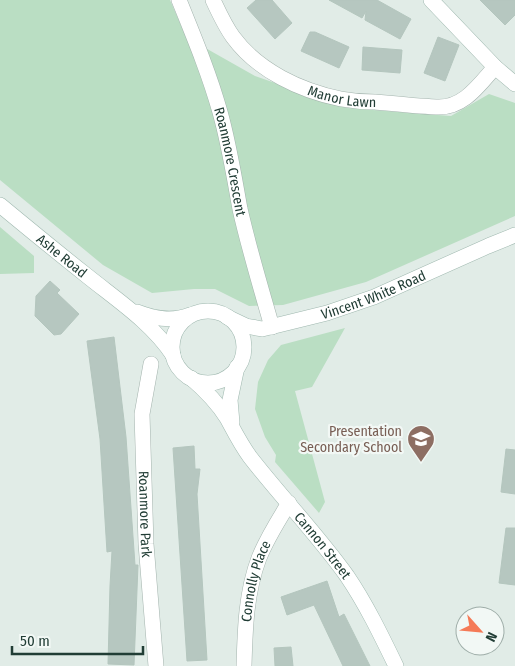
<svg xmlns="http://www.w3.org/2000/svg" width="515" height="666" font-family="'Fira Sans Condensed',sans-serif">
  <rect width="100%" height="100%" fill="#e1ece7"/>
  <path fill="#badec3" d="M0 0H170L186 37 255 76 347 108 451 116 489 94 515 103V216L366 282 283 305 249 306 215 289H194L152 293 103 265 0 180Z
    M0 227 34 256V273L0 274Z
    M345 328 312 387 295 391 325 502 319 513 275 462 276 455 265 437 255 409 258 382 268 360 281 345Z"/>
  <path fill="#b6c7c0" stroke="#b4c6be" d="M256 0H272L292 23 275 39 247 8Z
    M329 0H377L411 19 400 39 365 20 366 11 362 18Z
    M480 0H515V15L505 25Z
    M310 32H315L349 47 339 68 301 51Z
    M438 37 459 45 445 81 424 73Z
    M363 47 402 50 400 73 362 70Z
    M50 281 60 290 57 293 79 314 61 334 54 335 35 316 36 296Z
    M114 337 126 437 135 565H138L134 665 108 664 110 586 112 551 107 552 100 439 87 341Z
    M194 446 195 469H200L197 494 207 660 187 661 173 448Z
    M506 449 515 450V494L501 492Z
    M506 528H515V585L499 583Z
    M327 581 339 617 344 614 370 666H343L314 605 287 615 281 597Z
    M291 647 293 666H275L274 648Z"/>
  <g fill="none" stroke-linecap="round" stroke-linejoin="round">
    <defs>
      <g id="street">
        <path id="s1" d="M179 0C194 37 209 73 220 112 229 144 234 176 240 209 249 249 261 288 272 327"/>
        <path id="s2" d="M213 0C219 13 225 26 233 37 258 71 301 91 341 99 352 101 364 102 375 102 396 104 416 106 436 107 463 109 479 85 495 67"/>
        <path id="s3" d="M151 364 142 414 146 544 156 666"/>
        <path id="s4" d="M244 666C245 630 246 592 259 558 267 538 278 521 289 503"/>
      </g>
      <g id="secondary">
        <path d="M431 0 495 67 515 84"/>
        <path id="s5" d="M0 205C29 229 57 252 86 275 117 300 151 322 173 355"/>
        <circle cx="208" cy="347" r="36"/>
        <path d="M137 312C155 319 172 322 190 315"/>
        <path id="s6" d="M227 317 246 326 262 329 327 313 374 297 488 246 515 235"/>
        <path id="s7" d="M191 378C205 390 217 402 227 418 234 431 241 445 250 457 281 497 317 534 347 576 366 604 381 635 396 666"/>
        <path d="M232 423 230 400 237 367"/>
      </g>
    </defs>
    <use href="#street" stroke="#a4b4ae" stroke-width="16"/>
    <use href="#secondary" stroke="#9fb8af" stroke-width="16"/>
    <use href="#street" stroke="#fff" stroke-width="15"/>
    <use href="#secondary" stroke="#fff" stroke-width="15"/>
  </g>
  <defs>
    <symbol id="school-pin" viewBox="-11 -11 22 30"><path d="M0 17L-7.5 6A9.5 9.5 0 1 1 7.5 6Z" fill="#8d6e63" stroke="#f2f8f5"/><path d="M0-5L7-2L0 1L-7-2ZM-4 1L0 2.5L4 1V4Q0 6-4 4Z" fill="#fff"/></symbol>
  </defs>
  <g fill-rule="evenodd">
    <use href="#school-pin" x="405" y="423" width="32" height="43"/>
  </g>
  <g text-anchor="middle" stroke-width="4.5" stroke-linejoin="round" paint-order="stroke">
    <g font-size="14" fill="#213d35" stroke="#f2f8f5">
      <text dy="5" stroke="none"><textPath href="#s2" startOffset="170">Manor Lawn</textPath></text>
      <text dy="5" stroke="none"><textPath href="#s1" startOffset="170">Roanmore Crescent</textPath></text>
      <text dy="5" stroke="none"><textPath href="#s5" startOffset="80">Ashe Road</textPath></text>
      <text dy="5" stroke="none"><textPath href="#s6" startOffset="154">Vincent White Road</textPath></text>
      <text dy="5" stroke="none"><textPath href="#s3" startOffset="151">Roanmore Park</textPath></text>
      <text dy="5" stroke="none"><textPath href="#s7" startOffset="214">Cannon Street</textPath></text>
      <text dy="5" stroke="none"><textPath href="#s4" startOffset="86">Connolly Place</textPath></text>
    </g>
    <g font-size="14" fill="#785e54" stroke="#f2f8f5" text-anchor="end">
      <text x="402" y="436">Presentation<tspan x="402" dy="16">Secondary School</tspan></text>
    </g>
  </g>
  <g transform="translate(480 631) rotate(117)"><circle r="24" fill="#f2f8f5" stroke="#9eada8"/>
  <path d="M0-4L9 19L0 12L-9 19Z" fill="#f57a57"/>
  <text y="-8" font-size="14" font-weight="bold" text-anchor="middle" fill="#213d35">N</text>
  </g>
  <path d="M12 646v8h131v-8" fill="none" stroke="#213d35" stroke-width="2.5"/>
  <text x="20" y="646" font-size="15" fill="#213d35" stroke="#f2f8f5" stroke-width="4" paint-order="stroke">50 m</text>
</svg>
